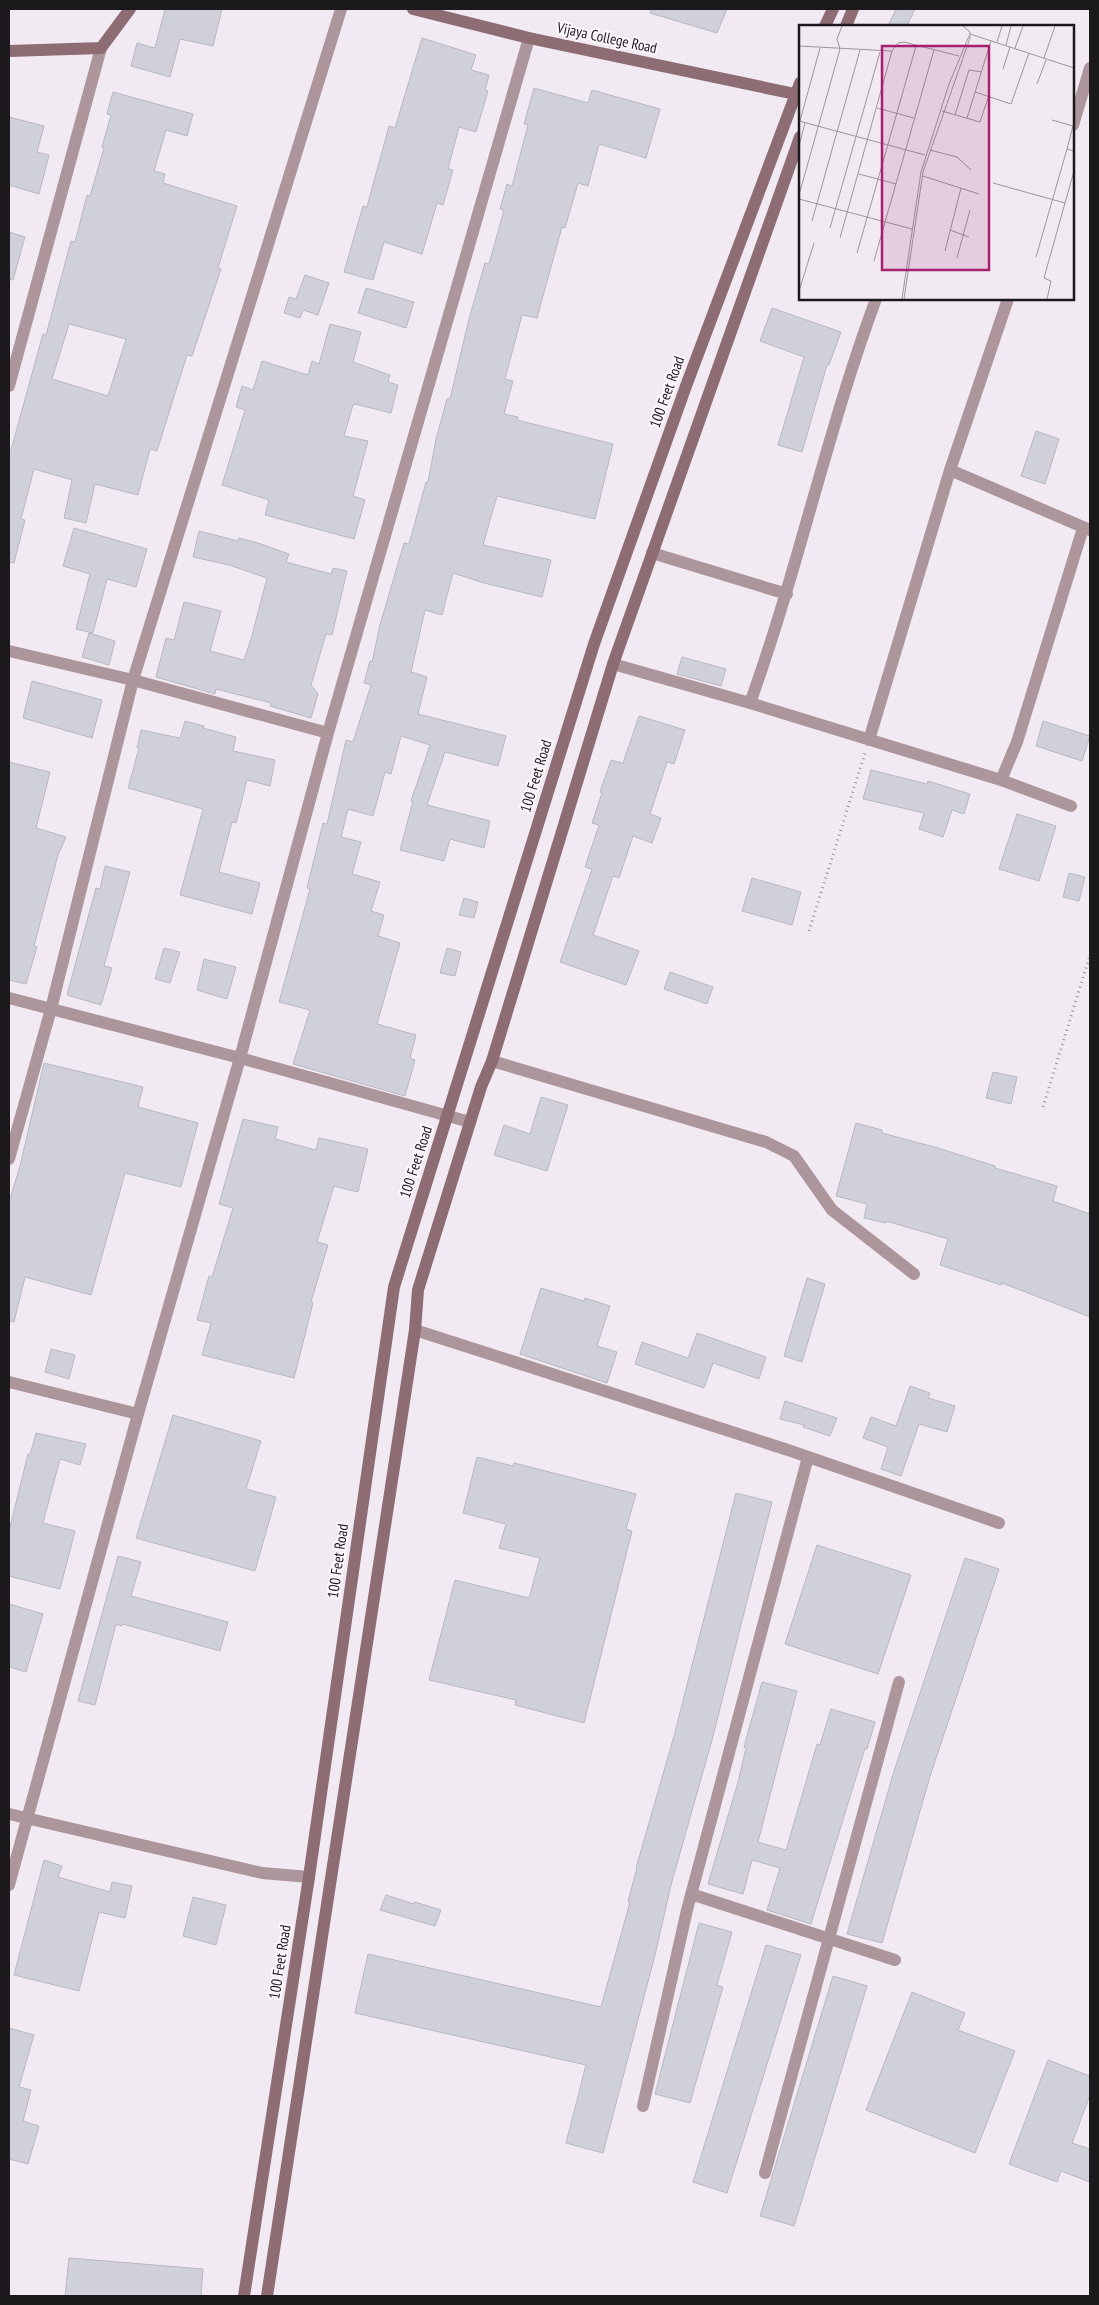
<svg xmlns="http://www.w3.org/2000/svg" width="1099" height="2305" font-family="'PT Sans Narrow',sans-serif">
  <rect width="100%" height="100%" fill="#f2eaf2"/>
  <path fill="#cfd0da" stroke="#b7b8c1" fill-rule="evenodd" d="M165 9H222L213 46 180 39 170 77 131 66 137 43 155 48Z
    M651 9H727L717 33 650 13Z
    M896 9H915L907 26H888Z
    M422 38 476 55 471 70 489 75 485 90 488 91 476 132 459 127 448 169 453 170 443 205 437 203 422 254 384 242 373 280 344 272 363 206 367 207 389 126 395 128Z
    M534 88 588 103 592 90 660 109 646 158 599 144 588 186 578 183 565 228 562 227 537 318 522 315 505 379 513 381 504 414 518 417 517 420 613 444 595 519 497 496 483 545 551 560 542 597 484 583 453 573 442 615 425 610 411 672 427 677 418 714 506 736 498 766 445 752 427 805 490 821 484 848 450 839 444 861 400 850 413 801H411L430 745 401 736 391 774 385 772 373 816 348 809 341 837 361 842 352 874 380 882 371 911 384 915 378 936 400 943 377 1024 416 1035 410 1058 415 1060 405 1096 293 1064 310 1010 279 1002 310 889 307 888 323 823 327 824 346 740 353 742 371 685 364 683 370 661 372 662 380 625 404 543 409 544 426 482H428L436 439 447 399H450L469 319 485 263 489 264 504 210 500 209 507 184 512 186 528 125 524 124Z
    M113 92 193 114 187 136 166 130 154 171 165 174 163 183 237 206 218 268 221 269 192 356 187 355 157 451 150 449 138 495 95 484 86 523 64 518 72 480 34 469 21 519 25 520 14 563 9 562V450H11L43 334 46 335 71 241 75 242 87 195 90 196 104 148 102 147 111 115 107 114ZM69 324 126 339 108 396 52 379Z
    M9 117 44 126 37 152 49 155 39 194 9 185Z
    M9 232 25 237 13 280 9 279Z
    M305 275 329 283 318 315 303 310 300 318 284 313 289 297 296 299Z
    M366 288 414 302 406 328 358 313Z
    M772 308 841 332 829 365H827L802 452 778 445 804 357 760 341Z
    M330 324 361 332 353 362 390 375 388 382 398 385 391 413 355 404 353 405 344 436 368 441 353 496 365 500 354 539 265 515 269 500 222 485 245 410 236 407 242 386 253 390 262 361 308 375 312 361 319 364Z
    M1036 431 1059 439 1045 484 1021 476Z
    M74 528 147 549 136 587 107 579 93 633 76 629 90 574 63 566Z
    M199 531 238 541 239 538 261 544 289 554 286 562 331 574 333 568 347 571 332 635 326 634 311 685 318 694 311 718 270 706 271 703 216 689 215 694 156 677 166 638 174 640 184 602 221 611 210 651 244 660 251 639 267 578 229 565 193 557Z
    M89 633 115 641 109 665 82 657Z
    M682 657 726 669 721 686 677 674Z
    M32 681 102 700 92 738 23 718Z
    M639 716 685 730 674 764 667 762 650 814 661 818 652 843 633 836 619 878 613 876 593 935 639 951 626 985 560 962 592 869 585 867 599 825 592 823 602 793 600 792 611 760 623 763Z
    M185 721 204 726 203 728 236 737 233 751 275 760 270 786 247 780 236 823 232 822 219 872 260 883 252 914 180 895 203 809 128 788 139 748H137L141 730 180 738Z
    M1043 721 1090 736 1082 761 1036 746Z
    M9 762 50 772 36 828 66 837 58 855 34 946 37 947 26 984 9 980Z
    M871 770 927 784 928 781 970 794 964 814 952 810 943 837 919 829 924 813 863 799Z
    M1017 814 1056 826 1039 881 999 869Z
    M105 866 130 872 104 966 112 968 101 1005 67 995 96 888 100 889Z
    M1069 873 1085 877 1079 901 1063 897Z
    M752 878 801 892 792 925 742 911Z
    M464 898 478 902 474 918 459 915Z
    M164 948 180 952 170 983 155 979Z
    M447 948 461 952 455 976 440 973Z
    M204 959 236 967 227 999 197 990Z
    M670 972 713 987 707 1004 664 989Z
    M44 1063 143 1087 138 1107 198 1123 181 1187 125 1173 91 1295 25 1277 14 1322 9 1321V1202L20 1166Z
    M993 1072 1017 1077 1011 1104 986 1098Z
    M541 1097 568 1105 547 1171 494 1155 504 1125 530 1134Z
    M243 1119 278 1127 275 1139 316 1150 319 1138 368 1149 358 1192 334 1186 317 1242 328 1245 311 1302 313 1303 294 1378 202 1355 211 1323 197 1320 209 1276 212 1277 233 1208 219 1204Z
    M856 1123 882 1130V1133L938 1148 995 1166V1168L1057 1186 1053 1201 1090 1214V1317L1002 1283 1001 1285 940 1265 948 1239 886 1221V1223L864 1218 867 1204 836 1196Z
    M807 1278 825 1284 802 1362 784 1356Z
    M541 1288 584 1301 585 1298 610 1306 597 1346 617 1352 607 1383 520 1354Z
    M697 1333 766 1357 759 1379 713 1363 704 1388 635 1364 642 1342 688 1358Z
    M51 1349 75 1355 69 1379 45 1372Z
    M910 1386 930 1393 928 1398 955 1406 947 1432 919 1424 901 1476 881 1469 888 1447 863 1438 871 1417 896 1426Z
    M785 1401 837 1418 830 1436 803 1427 804 1425 780 1419Z
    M173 1415 261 1441 246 1489 276 1497 255 1571 136 1538Z
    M36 1433 86 1444 80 1465 60 1459 43 1523 75 1531 60 1589 9 1576V1531L28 1454 30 1455Z
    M477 1457 513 1466 514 1463 636 1494 626 1529 632 1531 584 1723 515 1705 516 1700 429 1680 455 1580 529 1598 540 1558 499 1548 506 1524 463 1513Z
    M736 1493 772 1502 712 1740 671 1885 655 1955 603 2153 566 2143 586 2065 355 2013 368 1954 601 2007 630 1902 628 1901 637 1868H636L674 1736Z
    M817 1545 911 1575 878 1674 785 1644Z
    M118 1556 141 1562 131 1596 228 1622 220 1651 123 1624 122 1626 116 1624 95 1705 78 1701Z
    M965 1558 999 1569 931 1773 882 1943 847 1934 894 1771Z
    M9 1604 43 1614 26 1672 9 1667Z
    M762 1682 797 1691 758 1842 786 1850 817 1744 820 1745 831 1709 875 1722 867 1749 865 1748 811 1924 767 1910 780 1868 752 1860 743 1894 708 1884 738 1782 746 1748 744 1747Z
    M44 1860 62 1866 58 1877 110 1892 112 1882 132 1886 125 1918 99 1912 79 1991 14 1975Z
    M386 1895 414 1904 415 1902 441 1910 435 1926 380 1910Z
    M193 1897 226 1905 216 1945 183 1936Z
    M699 1923 732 1932 717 1985 723 1987 690 2103 655 2094Z
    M766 1945 801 1955 727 2193 693 2182Z
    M833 1976 867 1986 794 2226 760 2216Z
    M912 1992 965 2013 958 2030 1015 2051 975 2153 866 2110Z
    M9 2028 34 2035 19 2087 31 2090 23 2121 39 2126 28 2164 9 2159Z
    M1048 2060 1090 2076V2095L1072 2143 1090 2149V2182L1061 2171 1057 2182 1009 2164Z
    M69 2258 203 2269 201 2296H65Z"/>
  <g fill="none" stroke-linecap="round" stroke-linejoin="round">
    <path stroke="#999399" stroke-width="3" stroke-dasharray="1 4" stroke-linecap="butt" d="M809 931 865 753
      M1043 1107 1090 955"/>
    <path stroke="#ad969b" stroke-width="12" d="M1073 125 1090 68
      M9 386 101 48
      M950 470 1090 530
      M652 553 787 594
      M9 651 133 680 328 733
      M613 664 750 703 1001 780 1017 742 1083 528
      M750 703C798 570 827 431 876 299
      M869 740 950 470 1008 299
      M1001 780 1071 806
      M9 998 240 1058 470 1122
      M492 1061 766 1142 794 1156 832 1210 914 1274
      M9 1159 51 1009 133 680 341 9
      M415 1330 788 1450 999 1523
      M9 1382 138 1414
      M9 1814 262 1873 309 1877
      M9 1885 138 1414 240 1058 328 733 529 38
      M691 1894 895 1960
      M643 2106 687 1910 808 1457
      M765 2173 899 1682"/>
    <path stroke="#8d6c74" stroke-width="12" d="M413 9 529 38 795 94
      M825 26 833 9
      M846 26 853 9
      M9 51 101 48 130 9
      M244 2296 309 1877 394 1287 594 644 686 386 800 83
      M267 2296 415 1330 418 1290 481 1087 492 1061 613 664 800 137"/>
  </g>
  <g text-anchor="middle" stroke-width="4" stroke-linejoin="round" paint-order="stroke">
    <g font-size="15" fill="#1c191c" stroke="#fef8fe">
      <text transform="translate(607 38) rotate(12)" y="5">Vijaya College Road</text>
      <text transform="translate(667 392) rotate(-70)" y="5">100 Feet Road</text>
      <text transform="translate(536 776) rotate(-73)" y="5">100 Feet Road</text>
      <text transform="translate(416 1162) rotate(-72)" y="5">100 Feet Road</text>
      <text transform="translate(338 1561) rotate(-82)" y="5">100 Feet Road</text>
      <text transform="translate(280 1962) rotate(-81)" y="5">100 Feet Road</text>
    </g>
  </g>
  <g transform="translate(799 25)">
    <rect width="275" height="275" fill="#f2eaf2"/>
    <path fill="none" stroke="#9c969c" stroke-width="1" d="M171 9 275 43M198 17 203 1M207 20 212 1M0 21 93 26 99 18 105 17 160 31M216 23 224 1M245 33 256 1M204 44 211 22M238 59 247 35M176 67 212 79 230 28M78 83 115 93M143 86 181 97 189 73M156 90 170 45 183 47M168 93 192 16M253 95 274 101 268 124M0 96 126 130M1 96 21 23M0 121 6 98M131 125 158 132 172 145M60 149 97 159M124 151 180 169M194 158 266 178 245 253 252 256 248 274M0 170 41 24 38 14 43 1M0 174 113 204M266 178 275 146M13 196 61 25M31 203 81 27M151 205 170 212M41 213 93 26M146 226 162 163M58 228 117 21M237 232 268 124 275 126M158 233 171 185M75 236 135 25M0 266 15 218M103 274 122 147 150 59 170 11M105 274 124 147 171 13V7L164 1"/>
    <path fill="#a42170" fill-opacity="0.15" stroke="#a42170" stroke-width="2.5" d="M83 21H190V245H83Z"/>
    <rect width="275" height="275" fill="none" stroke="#1c191c" stroke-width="2.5"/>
  </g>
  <rect width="1099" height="2305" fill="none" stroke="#1c191c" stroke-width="20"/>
</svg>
